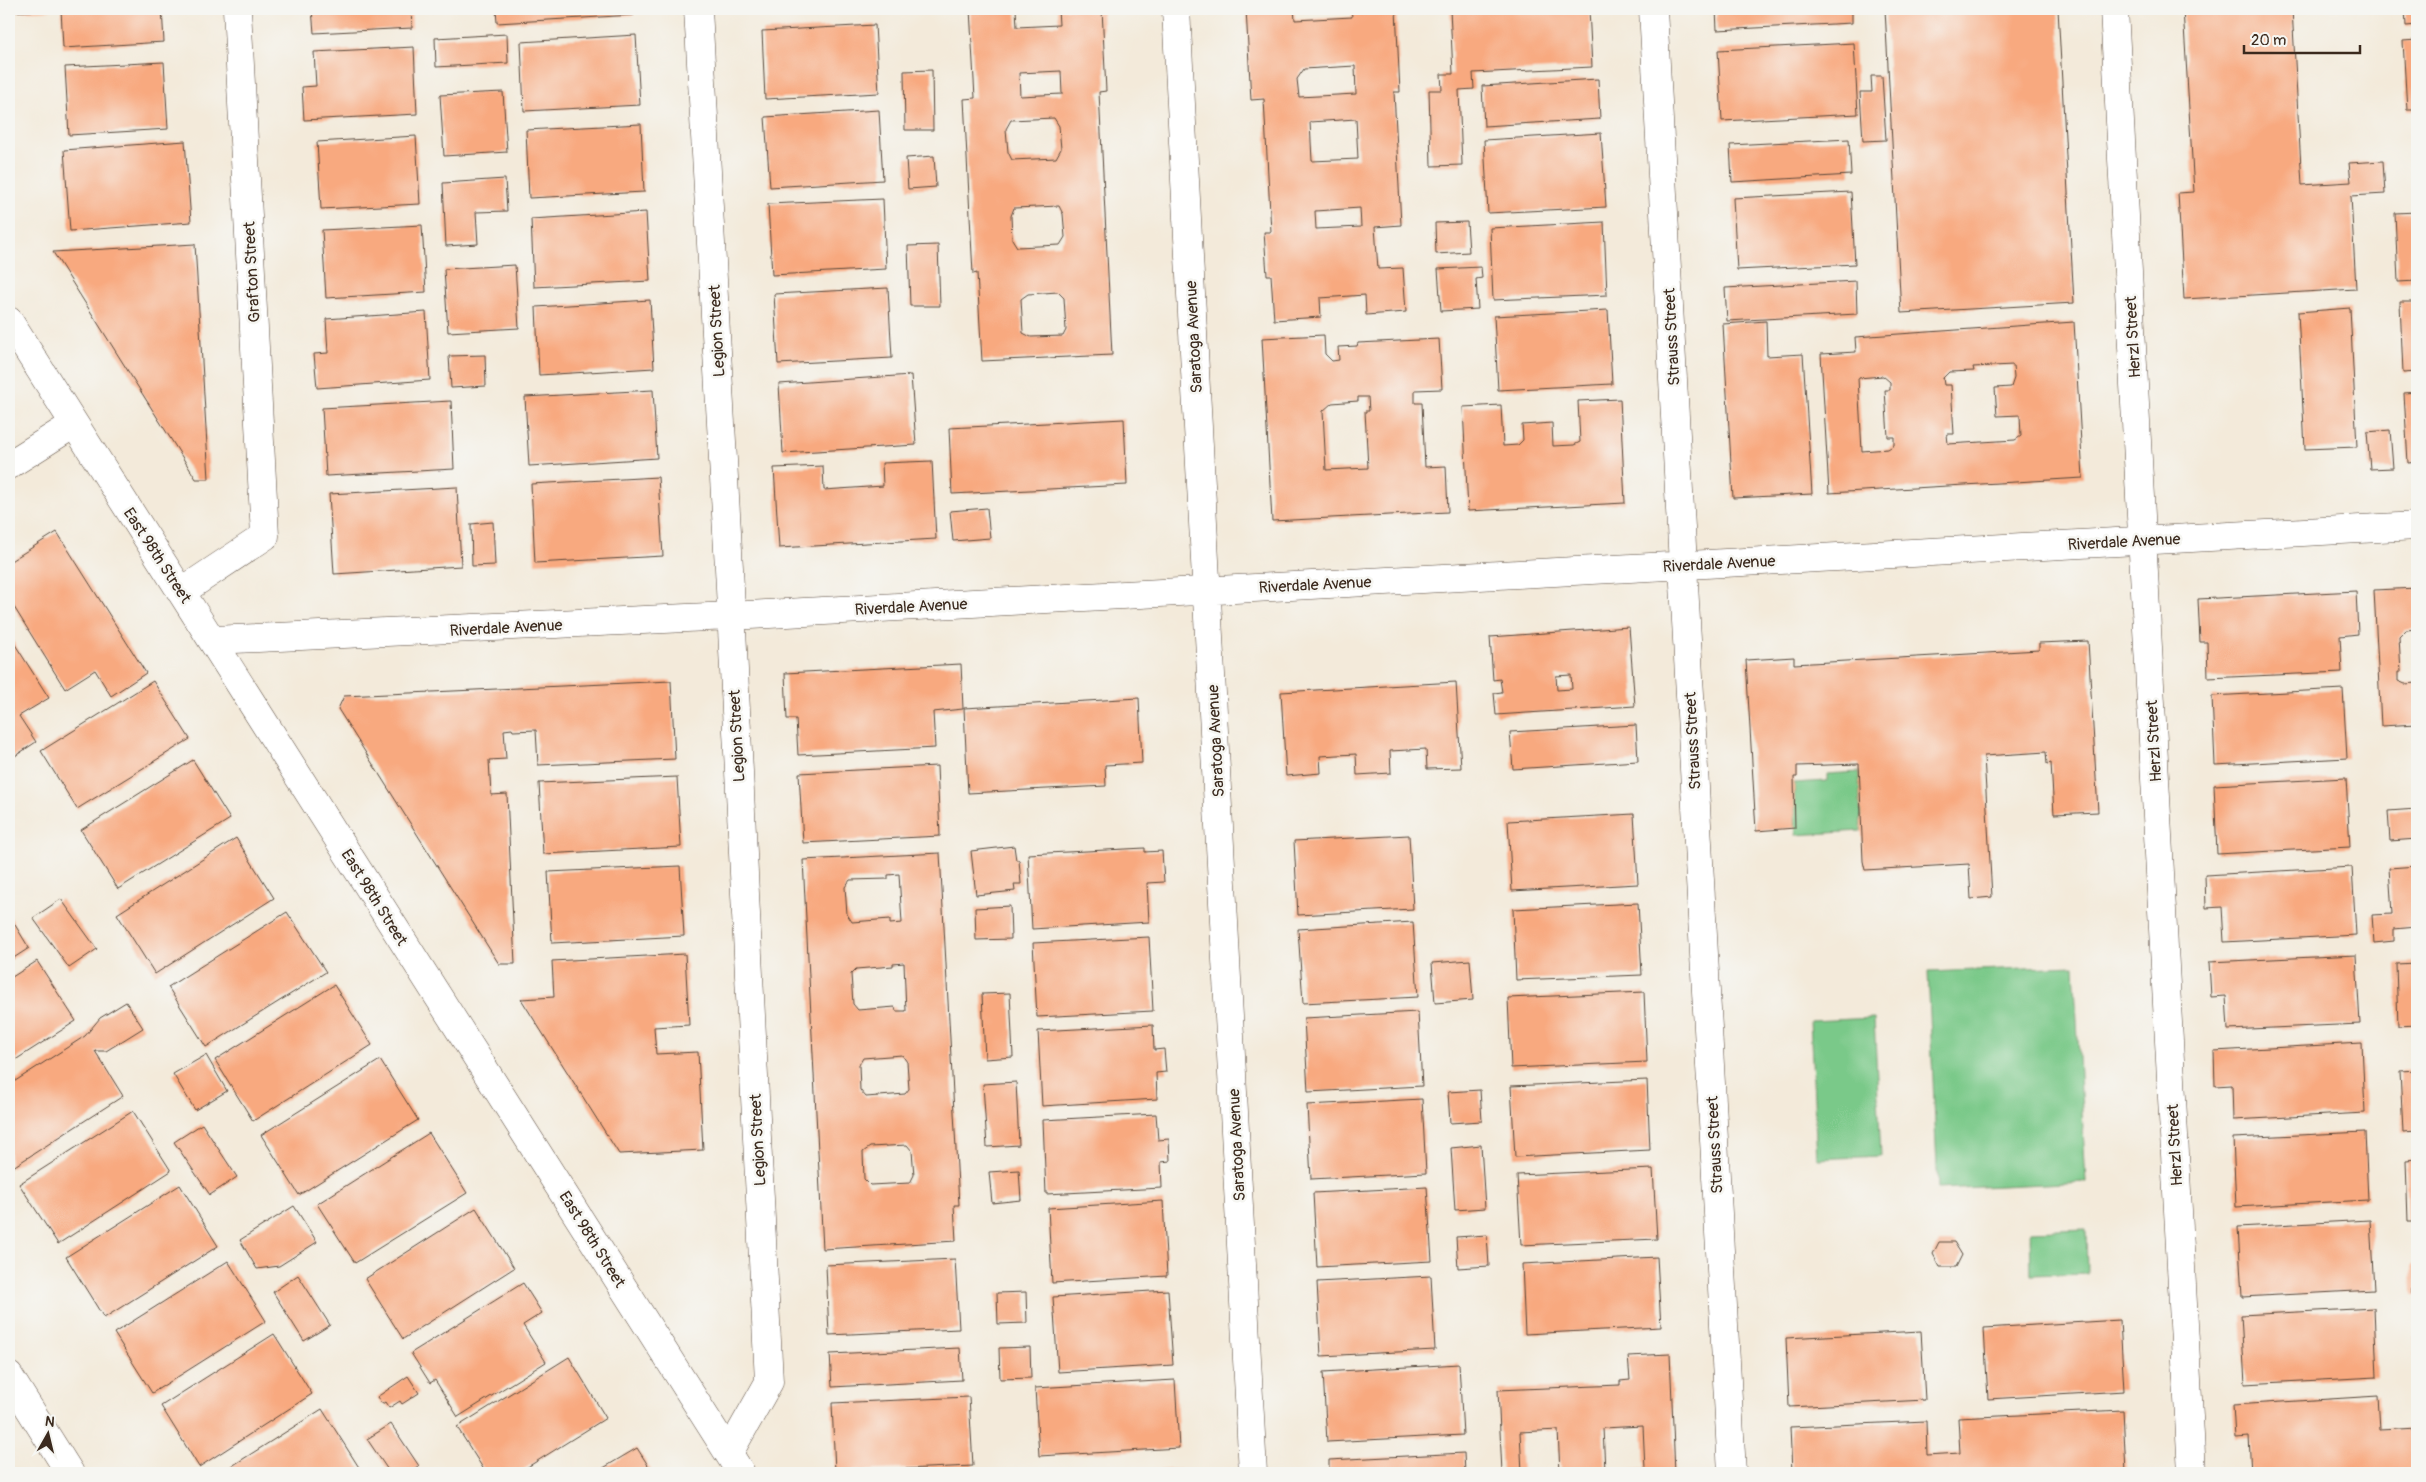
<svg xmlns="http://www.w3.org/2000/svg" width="2426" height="1482" font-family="Pangolin,sans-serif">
  <rect width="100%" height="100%" fill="#f6f6f2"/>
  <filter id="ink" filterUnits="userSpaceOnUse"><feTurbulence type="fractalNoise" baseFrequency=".02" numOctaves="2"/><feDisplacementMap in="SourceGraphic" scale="10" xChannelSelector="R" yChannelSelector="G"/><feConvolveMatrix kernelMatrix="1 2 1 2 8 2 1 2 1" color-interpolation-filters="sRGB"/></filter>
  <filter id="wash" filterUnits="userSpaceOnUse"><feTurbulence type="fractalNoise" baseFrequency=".0096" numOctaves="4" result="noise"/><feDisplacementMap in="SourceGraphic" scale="20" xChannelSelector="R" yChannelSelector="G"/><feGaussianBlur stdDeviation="1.12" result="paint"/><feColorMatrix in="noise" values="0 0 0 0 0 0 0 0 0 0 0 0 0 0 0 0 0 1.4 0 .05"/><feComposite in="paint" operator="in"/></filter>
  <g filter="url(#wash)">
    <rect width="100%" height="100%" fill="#f3eada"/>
    <path fill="#7ac989" stroke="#5a7a54" d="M1859 772 1861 831 1796 835 1794 783 1827 781V774Z
      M2074 966 2086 1182 1938 1189 1928 972Z
      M1874 1018 1881 1156 1817 1159 1810 1021Z
      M2086 1229 2087 1273 2031 1275 2030 1231Z"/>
    <g id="blocks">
      <path fill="#f8a97f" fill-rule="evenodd" d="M9 9H51V10L9 12Z
        M61 9H162L164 42 63 48Z
        M312 9H411L412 28 314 33Z
        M496 9H634V15L497 23Z
        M970 9H1016L1017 27 1059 25 1058 9H1102L1106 91 1099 92 1112 355 982 361 977 273 973 274 964 99 975 98ZM1061 71 1062 94 1020 96 1019 73ZM1054 118 1059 126 1061 149 1056 158 1012 160 1008 152 1006 129 1011 120ZM1059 206 1063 214 1065 237 1060 245 1017 247 1012 239 1011 216 1014 208ZM1058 292 1064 298 1066 330 1063 336 1031 337 1023 333 1021 299 1028 294Z
        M1246 9H1294L1295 20 1352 17 1351 9H1396L1400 92H1394L1401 225 1375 227 1378 269 1403 268 1406 312 1366 315 1365 295 1320 298 1321 317 1274 320 1271 275H1267L1264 232H1271L1264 99 1251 100ZM1355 66 1356 94 1299 97 1297 79 1304 69ZM1356 119 1358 159 1312 161 1310 122ZM1360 208 1361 227 1316 229 1315 211Z
        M1450 9H1589L1592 67 1473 73 1474 89 1459 90 1462 165 1431 166 1429 90H1442L1441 74H1453Z
        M1716 9H1852V23L1717 30Z
        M1885 9H2058L2074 303 1901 313Z
        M2183 9H2292L2302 185 2351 182 2349 163 2383 161 2385 194 2351 196 2356 289 2184 299 2178 193 2194 192Z
        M2405 9H2417V25L2406 26Z
        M875 25 879 93 765 99 762 31Z
        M507 34 508 63 436 67 435 38Z
        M636 35 640 105 524 111 521 42Z
        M2417 40V110H2407L2403 41Z
        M1854 43 1858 114 1722 121 1718 50Z
        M414 47 417 114 304 120 302 87 316 86 314 52Z
        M164 62 168 129 69 135 65 67Z
        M932 70 933 130H905L904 71Z
        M1871 76H1882L1886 140 1863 141 1860 92H1872Z
        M1598 79 1600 119 1484 126 1482 86Z
        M10 91 13 146H9V92Z
        M503 92 507 152 444 156 440 95Z
        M879 110 883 180 770 187 765 117Z
        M641 124 644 192 529 198 526 130Z
        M1601 133 1606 207 1488 213 1484 140Z
        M416 136 420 204 321 209 317 142Z
        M1849 139 1851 175 1732 182 1730 145Z
        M185 141 191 222 70 231 64 150Z
        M934 156 936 187 908 189 906 158Z
        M505 179 507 211 476 212 478 244 446 246 443 183Z
        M1851 192 1855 264 1737 270 1733 198Z
        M883 199 886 269 772 275 768 204Z
        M646 212 650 281 534 287 531 219Z
        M2417 212V281L2398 282 2395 213Z
        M1467 222 1469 252 1436 254 1435 223Z
        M1604 222 1607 295 1493 300 1490 228Z
        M422 225 426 292 326 298 322 230Z
        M195 244 209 479H196L53 252Z
        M938 245 940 306H910L908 246Z
        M515 265 519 328 448 332 444 269Z
        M1481 267 1482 278 1476 279 1478 309 1441 311 1438 269Z
        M1856 281 1857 314 1727 321 1725 288Z
        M888 288 892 358 778 364 774 294Z
        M650 300 654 368 539 375 536 307Z
        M2400 302H2417V372L2403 373Z
        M2350 308 2357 447 2305 449 2298 312Z
        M1608 310 1612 384 1498 390 1494 316Z
        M426 312 430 380 317 388 314 354 328 353 326 319Z
        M1766 321 1767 356 1803 354 1812 494 1733 498 1723 324Z
        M2074 322 2083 478 1829 493 1821 354 1856 352 1855 337ZM2013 365 2014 378 2011 387 1995 388 1997 416 2020 415 2021 436 2015 440 1948 444 1947 434H1954L1951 385H1944L1943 378 1949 372 1974 371 1973 367ZM1883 376 1890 382V390H1885L1888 437H1894V445L1888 449 1862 451 1858 378Z
        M1324 335 1325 354 1332 361 1339 360 1338 347 1357 346 1358 343 1439 339 1442 389 1415 390V403H1422L1425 467 1446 466 1448 512 1272 521 1262 338ZM1358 397H1368L1369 411H1365L1368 468 1326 470 1323 411 1332 403 1358 401Z
        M485 355 486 386 451 388 449 356Z
        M911 375 916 445 783 453 779 384Z
        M653 390 657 458 529 466 525 397Z
        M2417 392V462L2408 463 2404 393Z
        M1620 399 1625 503 1468 511 1463 407 1501 405 1503 446 1518 445 1523 440 1522 425 1552 423 1553 446 1574 445 1580 442 1578 401Z
        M451 401 454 469 326 476 322 408Z
        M1124 419 1127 485 952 494 949 428Z
        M2390 430 2393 468 2370 469 2367 432Z
        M932 461 936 539 779 548 774 468 823 466 824 490 883 486 882 463Z
        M658 477 663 556 535 563 531 484Z
        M457 487 461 566 334 574 329 494Z
        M987 508 990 538 953 541 950 511Z
        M493 522 495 565 472 566 471 524Z
        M57 532 146 673 111 696 95 670 65 689 9 599V562Z
        M2417 588V629L2406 630 2399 637 2401 672H2398V681L2405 684 2417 683V724L2381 726 2374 590Z
        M2356 591 2358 634 2340 636 2342 672 2208 678 2207 642H2200L2198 599Z
        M1629 627 1635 706 1496 715 1494 693 1502 692 1500 679 1493 680 1490 637ZM1571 675 1572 689 1557 690 1556 676Z
        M9 635 49 698 19 716 36 742 9 760Z
        M2088 641 2098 812 2054 814 2051 763 2047 764 2046 752 1984 756 1992 897 1971 899 1969 864 1865 870 1863 861 1859 764 1797 766V777H1794L1795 828 1756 831 1746 660 1794 657V664L2039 650V643Z
        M961 664 963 709 933 712 935 748 798 755 796 719H787L785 673Z
        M153 681 190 739 77 809 41 751Z
        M671 681 675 759 538 765 536 730 513 731 512 729 504 730 506 759 489 760 491 795 507 794 515 964H499L338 709 344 696Z
        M1456 682 1461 768 1427 769 1426 749 1390 751 1391 773 1357 775 1356 754 1320 756 1321 773 1286 776 1281 692Z
        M2343 689 2347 758 2215 765 2212 696Z
        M1139 698 1142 763 1105 765 1106 786 968 793 964 708Z
        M1636 725 1638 761 1513 769 1510 732Z
        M193 760 230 819 118 889 81 830Z
        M937 766 940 836 803 843 799 773Z
        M677 777 681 847 543 854 539 783Z
        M2346 778 2350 847 2217 854 2214 785Z
        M2417 809V839L2390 841 2388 811Z
        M1634 814 1638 884 1512 891 1508 821Z
        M1409 835 1413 909 1298 915 1294 841Z
        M236 838 274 898 155 974 117 914Z
        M1014 846 1016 860H1019L1021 884H1014L1015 891 976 895 971 851Z
        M1145 848V852L1162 851 1164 882 1147 883 1149 922 1032 929 1028 854Z
        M940 853 959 1205H954L956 1241 823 1249 803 860ZM899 874 902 923 890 924V919L852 922 847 914 845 887 850 880 888 879V875ZM904 963 906 1011H896L895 1007 858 1010 853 1004 851 974 856 969 893 966V964ZM902 1055 907 1062 909 1089 905 1094 866 1097 860 1090 859 1065 863 1058ZM907 1145 912 1151 914 1175 910 1183 870 1185 864 1179 863 1152 870 1147Z
        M680 866 684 936 552 943 548 872Z
        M2417 866V927L2394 929V941L2374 943 2372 915 2392 914 2389 868Z
        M2352 867 2356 935 2224 942 2222 907 2206 908 2205 875Z
        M61 899 97 949 69 968 33 918Z
        M1638 903 1642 975 1516 980 1513 909Z
        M1010 906 1011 939 976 940 975 908Z
        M287 912 326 972 206 1047 168 987Z
        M9 915 29 948 9 961Z
        M1413 922 1418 997 1303 1003 1298 929Z
        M1149 937 1153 1011 1037 1017 1033 943Z
        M685 954 689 1025 654 1027 656 1054 698 1052 703 1150 619 1154 521 999 554 997 552 961Z
        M2356 955 2360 1024 2228 1030 2226 996 2211 997 2209 962Z
        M1470 960 1473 1000 1435 1003 1432 963Z
        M37 961 76 1021 9 1064V979Z
        M2417 963V1025L2398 1026 2396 964Z
        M334 985 372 1045 253 1121 215 1060Z
        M1644 992 1647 1062 1511 1068 1508 998Z
        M1010 993 1013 1057 985 1059 982 994Z
        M126 1002 143 1028 106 1051H95L123 1096 10 1169 9 1085 85 1036 100 1018Z
        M1418 1012 1422 1086 1308 1092 1304 1018Z
        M1153 1025 1154 1050 1164 1049 1165 1061 1166 1072 1156 1073 1157 1099 1042 1106 1038 1031Z
        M2362 1043 2365 1113 2233 1120 2232 1085 2215 1086 2214 1051Z
        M206 1055 227 1091 195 1110 173 1074Z
        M380 1060 418 1120 299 1195 261 1135Z
        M2417 1070V1131L2403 1132 2400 1071Z
        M1647 1080 1650 1150 1515 1157 1511 1086Z
        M1016 1082 1019 1145 987 1147 983 1084Z
        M1480 1090 1482 1121 1450 1123 1448 1092Z
        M1422 1099 1426 1173 1311 1179 1307 1105Z
        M133 1111 171 1171 58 1244 19 1184Z
        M1156 1114 1158 1140 1169 1139 1170 1161 1161 1162 1162 1188 1046 1194 1043 1120Z
        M202 1124 237 1177 210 1195 174 1142Z
        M2365 1132 2368 1200 2236 1207 2233 1138Z
        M429 1133 467 1193 355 1263 317 1204Z
        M1481 1145 1485 1208 1455 1210 1451 1148Z
        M2417 1159V1222H2408L2406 1160Z
        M1653 1169 1657 1239 1521 1245 1517 1175Z
        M1019 1170 1021 1200 992 1203 989 1172Z
        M180 1185 218 1246 104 1318 66 1257Z
        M1427 1187 1432 1261 1317 1267 1313 1193Z
        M1163 1201 1167 1276 1052 1283 1048 1208Z
        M294 1206 317 1242 279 1266 257 1269 240 1240Z
        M476 1208 514 1268 403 1339 365 1279Z
        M2370 1220 2374 1290 2242 1297 2238 1227Z
        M1487 1235 1489 1266 1458 1268 1456 1237Z
        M1939 1242H1954L1962 1255 1956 1267H1940L1933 1254Z
        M1657 1257 1661 1327 1525 1334 1522 1264Z
        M955 1259 959 1329 829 1335 826 1265Z
        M228 1261 266 1321 152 1393 114 1333Z
        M2411 1264H2417V1295H2412Z
        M298 1275 330 1325 304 1341 273 1292Z
        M1431 1276 1435 1350 1321 1356 1317 1282Z
        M523 1283 542 1313 523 1325 546 1362 458 1417 435 1380 430 1383 411 1353Z
        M1168 1290 1173 1365 1058 1372 1053 1297Z
        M1026 1292 1027 1323 998 1324 997 1293Z
        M2374 1308 2377 1377 2245 1384 2241 1315Z
        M2120 1320 2124 1391 1988 1399 1984 1328Z
        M1921 1331 1925 1400 1789 1407 1786 1338Z
        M274 1334 312 1394 199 1467 161 1406Z
        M2414 1338H2417V1362H2416Z
        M1030 1347 1031 1378 1000 1379 999 1348Z
        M960 1348 962 1380 832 1387 830 1354Z
        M1670 1354 1675 1473H1560L1558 1430 1520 1432 1522 1473H1502L1498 1390 1620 1385V1381L1630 1380 1628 1356ZM1643 1426 1645 1469 1605 1471 1603 1428Z
        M569 1357 606 1418 518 1473H486L457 1427Z
        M1459 1364 1463 1435 1327 1442 1323 1372Z
        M408 1376 419 1393 402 1404 400 1401 389 1408 385 1402 382 1404 377 1397Z
        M1175 1380 1179 1448 1039 1456 1035 1388Z
        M2378 1396 2380 1430 2417 1428V1471L2375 1473H2251L2249 1437 2235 1438 2233 1405Z
        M969 1397 973 1466 835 1472 832 1403Z
        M322 1409 360 1469 354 1473H221Z
        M2123 1410 2126 1473H1792L1790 1427 1926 1421 1927 1455 1960 1453 1958 1418Z
        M391 1424 419 1466 408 1473H390L367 1439Z
        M637 1448 653 1473H595L600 1470Z
        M1464 1453 1465 1473H1329V1460Z
        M1180 1469V1473H1128V1472Z"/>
    </g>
  </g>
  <g filter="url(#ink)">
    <use href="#blocks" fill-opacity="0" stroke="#57473a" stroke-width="1"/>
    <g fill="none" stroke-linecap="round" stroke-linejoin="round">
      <defs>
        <path id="minor" d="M698 9 729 568 769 1382 729 1453
          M1176 9 1253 1473
          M1653 9 1732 1473
          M2114 9 2192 1473
          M9 321 741 1473
          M9 465 74 424
          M181 592 265 536 237 9
          M213 640 730 616 2417 526
          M9 1376 70 1473"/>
      </defs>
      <use href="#minor" stroke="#57473a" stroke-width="29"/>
      <use href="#minor" stroke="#fff" stroke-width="28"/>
    </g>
  </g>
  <g text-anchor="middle" stroke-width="5" stroke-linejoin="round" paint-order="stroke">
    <g font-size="16" fill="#3b2a1e" stroke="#f6f6f2">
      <text transform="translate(251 272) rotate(-93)" y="6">Grafton Street</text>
      <text transform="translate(716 331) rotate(-93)" y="6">Legion Street</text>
      <text transform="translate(1193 337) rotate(-93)" y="6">Saratoga Avenue</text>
      <text transform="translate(1671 337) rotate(-93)" y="6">Strauss Street</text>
      <text transform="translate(2132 337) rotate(-93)" y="6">Herzl Street</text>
      <text transform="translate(2124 541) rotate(-3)" y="6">Riverdale Avenue</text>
      <text transform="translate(158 555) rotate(57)" y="6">East 98th Street</text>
      <text transform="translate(1719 563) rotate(-3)" y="6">Riverdale Avenue</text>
      <text transform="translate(1315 584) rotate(-3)" y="6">Riverdale Avenue</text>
      <text transform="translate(911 606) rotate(-3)" y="6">Riverdale Avenue</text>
      <text transform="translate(506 627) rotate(-3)" y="6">Riverdale Avenue</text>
      <text transform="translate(736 736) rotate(-93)" y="6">Legion Street</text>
      <text transform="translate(1215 741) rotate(-93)" y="6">Saratoga Avenue</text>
      <text transform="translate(1692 741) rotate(-93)" y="6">Strauss Street</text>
      <text transform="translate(2153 741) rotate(-93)" y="6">Herzl Street</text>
      <text transform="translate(375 897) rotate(58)" y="6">East 98th Street</text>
      <text transform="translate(757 1140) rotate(-93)" y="6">Legion Street</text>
      <text transform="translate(1236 1145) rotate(-93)" y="6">Saratoga Avenue</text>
      <text transform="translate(1714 1145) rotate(-93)" y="6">Strauss Street</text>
      <text transform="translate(2174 1145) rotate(-93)" y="6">Herzl Street</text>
      <text transform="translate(593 1239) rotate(58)" y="6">East 98th Street</text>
    </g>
  </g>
  <rect width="2426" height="1482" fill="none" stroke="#f6f6f2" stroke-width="30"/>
  <g transform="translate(48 1434) rotate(8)" stroke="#f6f6f2" stroke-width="4" paint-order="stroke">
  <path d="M0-4L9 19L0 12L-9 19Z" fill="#3b2a1e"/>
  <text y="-8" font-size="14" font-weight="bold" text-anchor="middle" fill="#3b2a1e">N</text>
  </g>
  <path d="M2244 45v8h116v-8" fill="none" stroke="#3b2a1e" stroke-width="2.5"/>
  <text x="2251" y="45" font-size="15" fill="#3b2a1e" stroke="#f6f6f2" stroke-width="4" paint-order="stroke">20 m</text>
</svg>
